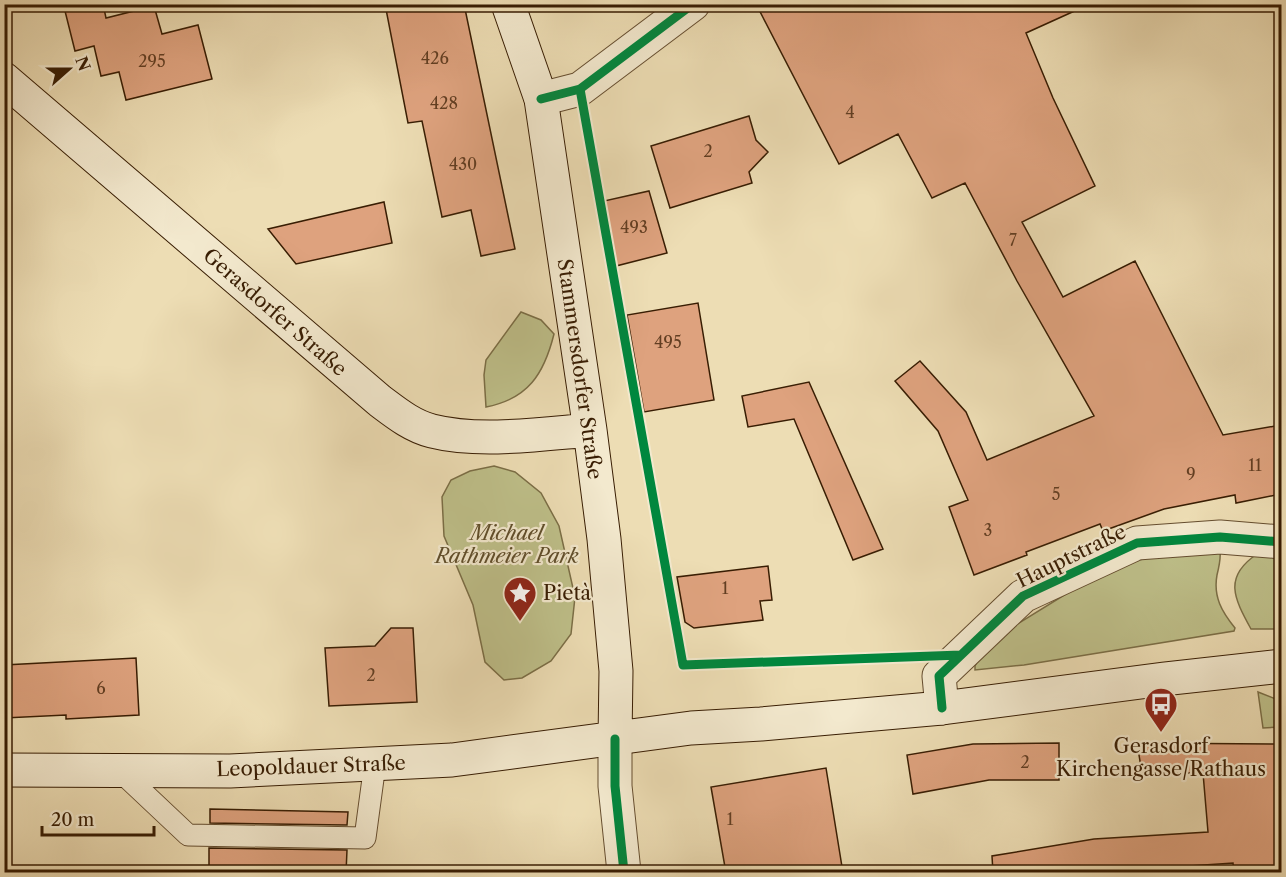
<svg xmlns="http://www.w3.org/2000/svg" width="1286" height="877" font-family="'Libre Caslon Text',serif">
  <rect width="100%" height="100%" fill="#edddb4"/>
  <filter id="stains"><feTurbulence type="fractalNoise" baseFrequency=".00333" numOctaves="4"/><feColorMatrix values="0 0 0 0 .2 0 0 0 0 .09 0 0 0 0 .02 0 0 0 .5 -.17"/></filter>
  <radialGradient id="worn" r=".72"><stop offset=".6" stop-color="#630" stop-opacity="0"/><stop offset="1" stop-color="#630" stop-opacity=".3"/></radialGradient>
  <path fill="#bebf89" stroke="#7b6e46" stroke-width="1.5" d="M521 312 541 320 554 334C544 374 528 399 486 407L484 375 486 360Z
    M494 466 515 472 541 493 559 526 575 597 571 634 551 661 522 678 504 680 485 662 473 605 444 536 442 497 451 480 470 471Z
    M1220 551C1221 559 1219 567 1217 575 1213 597 1222 612 1235 628L1234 631 1024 665 975 670V666L982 652 998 636 1087 581 1117 567 1146 558Z
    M1257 554 1276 558 1280 579 1281 629H1251C1234 598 1223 577 1257 554Z
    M1258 692 1281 701V727L1263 728Z"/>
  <path fill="#dea27e" stroke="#381d03" stroke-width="1.5" d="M92 4H103L106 18 154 6 162 34 198 25 212 79 126 100 119 72 101 76 94 46 75 51 65 11Z
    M385 4H464L515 249 481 256 471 210 442 217 422 121 408 123Z
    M756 4H1090L1026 33 1053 98 1095 186 1022 222 1063 297 1135 261 1223 435 1281 425V494L1236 503 1235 495 1164 509 1103 531 1100 524 1026 552 1027 555 974 575 949 507 968 500 938 431 895 381 920 361 966 412 987 460 1094 416 1017 281 965 183 932 198 898 134 839 164Z
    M749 116 756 140 768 152 749 172 752 183 670 208 651 146Z
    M649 191 667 253 616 266 604 201Z
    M384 202 392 243 296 264 268 229Z
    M698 303 714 400 644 412 627 315Z
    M809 382 883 549 853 560 794 419 748 427 742 396Z
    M768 566 772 600 760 601 763 620 694 628 685 622 677 577Z
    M391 628H413L417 702 329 706 325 648 375 646Z
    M136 658 139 715 66 719V715L4 718V665Z
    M1059 743V780H989L913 794 907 755 973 744Z
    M1137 743 1281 744V873H1234L1233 863 1085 873H993L992 856 1094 839 1208 832 1203 773H1142Z
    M826 768 843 873H726L711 787Z
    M210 809 348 812 347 825 210 823Z
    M209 848 347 850 346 873H209Z"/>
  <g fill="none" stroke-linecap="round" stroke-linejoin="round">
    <defs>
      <path id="service" d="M119 770 188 835 365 838 375 764"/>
      <path id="minor" d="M541 99 580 89 693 4
        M942 708 939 676 1023 596 1137 543 1220 537 1282 542"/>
      <path id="tertiary" d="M615 739V786L624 872"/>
      <path id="secondary" d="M508 4 541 99 590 430 604 539 616 671 615 739
        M4 79 380 401C396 413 412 426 432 431 479 443 542 434 590 430
        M4 770 230 771 452 760 691 728 761 724 942 708 1164 679 1282 666"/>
    </defs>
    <use href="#service" stroke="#654d2f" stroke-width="23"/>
    <use href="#minor" stroke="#654d2f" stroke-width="35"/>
    <use href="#tertiary" stroke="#654d2f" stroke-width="35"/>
    <use href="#secondary" stroke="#381d03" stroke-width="35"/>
    <use href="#service" stroke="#f3e9ce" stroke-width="21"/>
    <use href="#minor" stroke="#f3e9ce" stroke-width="33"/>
    <use href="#tertiary" stroke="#f3e9ce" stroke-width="33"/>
    <use href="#secondary" stroke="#f3e9ce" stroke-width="33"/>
    <defs>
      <path id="cycleway" d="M580 89 683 665 961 655
        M541 99 580 89 693 4
        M942 708 939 676 1023 596 1137 543 1220 537 1282 542
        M615 739V786L624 872"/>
    </defs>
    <use href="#cycleway" stroke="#f3e9ce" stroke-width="13"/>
    <use href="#cycleway" stroke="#00873e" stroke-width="9"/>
  </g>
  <defs>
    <symbol id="sight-pin" viewBox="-11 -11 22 30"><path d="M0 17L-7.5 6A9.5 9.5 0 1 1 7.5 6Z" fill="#8f2418" stroke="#f3e9ce"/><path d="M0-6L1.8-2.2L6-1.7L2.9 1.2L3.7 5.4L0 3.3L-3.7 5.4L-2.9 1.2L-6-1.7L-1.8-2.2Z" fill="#fff"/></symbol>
    <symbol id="bus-pin" viewBox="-11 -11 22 30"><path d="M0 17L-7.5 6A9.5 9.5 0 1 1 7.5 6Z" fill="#8f2418" stroke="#f3e9ce"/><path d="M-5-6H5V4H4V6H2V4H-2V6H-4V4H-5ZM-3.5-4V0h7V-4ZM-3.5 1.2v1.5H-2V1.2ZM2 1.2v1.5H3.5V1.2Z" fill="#fff"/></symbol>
  </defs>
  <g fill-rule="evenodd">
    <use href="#sight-pin" x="501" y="574" width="38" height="52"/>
    <use href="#bus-pin" x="1142" y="685" width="38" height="52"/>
  </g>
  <g text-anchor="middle" stroke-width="4.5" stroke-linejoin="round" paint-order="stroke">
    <g font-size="16" fill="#623e22">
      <text x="435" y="64">426</text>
      <text x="152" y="67">295</text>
      <text x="444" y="109">428</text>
      <text x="850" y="118">4</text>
      <text x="708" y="157">2</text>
      <text x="463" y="170">430</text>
      <text x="634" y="233">493</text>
      <text x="1013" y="246">7</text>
      <text x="668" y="348">495</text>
      <text x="1255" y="471">11</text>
      <text x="1191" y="480">9</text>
      <text x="1056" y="500">5</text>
      <text x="988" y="536">3</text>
      <text x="725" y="594">1</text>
      <text x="371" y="681">2</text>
      <text x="101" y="694">6</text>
      <text x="1025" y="768">2</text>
      <text x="730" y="825">1</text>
    </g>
    <g font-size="20" fill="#381d03" stroke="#f3e9ce">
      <text transform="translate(275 312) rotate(41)" y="7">Gerasdorfer Straße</text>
      <text transform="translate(580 369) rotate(82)" y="7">Stammersdorfer Straße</text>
      <text transform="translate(1071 556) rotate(-26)" y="7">Hauptstraße</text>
      <text transform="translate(311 766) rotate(-2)" y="7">Leopoldauer Straße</text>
    </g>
    <g font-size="20" font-style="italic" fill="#604e2b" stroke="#f3e9ce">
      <text x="507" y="540">Michael<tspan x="507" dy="23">Rathmeier Park</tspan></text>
    </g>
    <g font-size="20" fill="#381d03" stroke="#f3e9ce" text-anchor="start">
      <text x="543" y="600">Pietà</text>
      <text x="1161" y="753" text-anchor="middle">Gerasdorf<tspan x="1161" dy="23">Kirchengasse/Rathaus</tspan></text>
    </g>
  </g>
  <rect width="1286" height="877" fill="none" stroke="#edddb4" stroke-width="24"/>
  <rect x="6" y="6" width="1274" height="865" fill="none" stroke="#381d03" stroke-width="3"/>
  <rect x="12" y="12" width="1262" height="853" fill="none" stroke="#381d03" stroke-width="1.5"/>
  <g transform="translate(69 69) rotate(69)" stroke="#f3e9ce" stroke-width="4.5" paint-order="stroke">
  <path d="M0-4.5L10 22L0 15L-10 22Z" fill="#381d03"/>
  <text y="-9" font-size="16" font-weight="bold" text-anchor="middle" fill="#381d03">N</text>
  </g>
  <path d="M42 826v9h112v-9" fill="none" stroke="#381d03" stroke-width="3"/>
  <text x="51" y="826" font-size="18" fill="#381d03" stroke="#f3e9ce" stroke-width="4.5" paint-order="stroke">20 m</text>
  <rect width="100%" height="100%" filter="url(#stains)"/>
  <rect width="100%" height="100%" fill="url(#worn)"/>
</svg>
